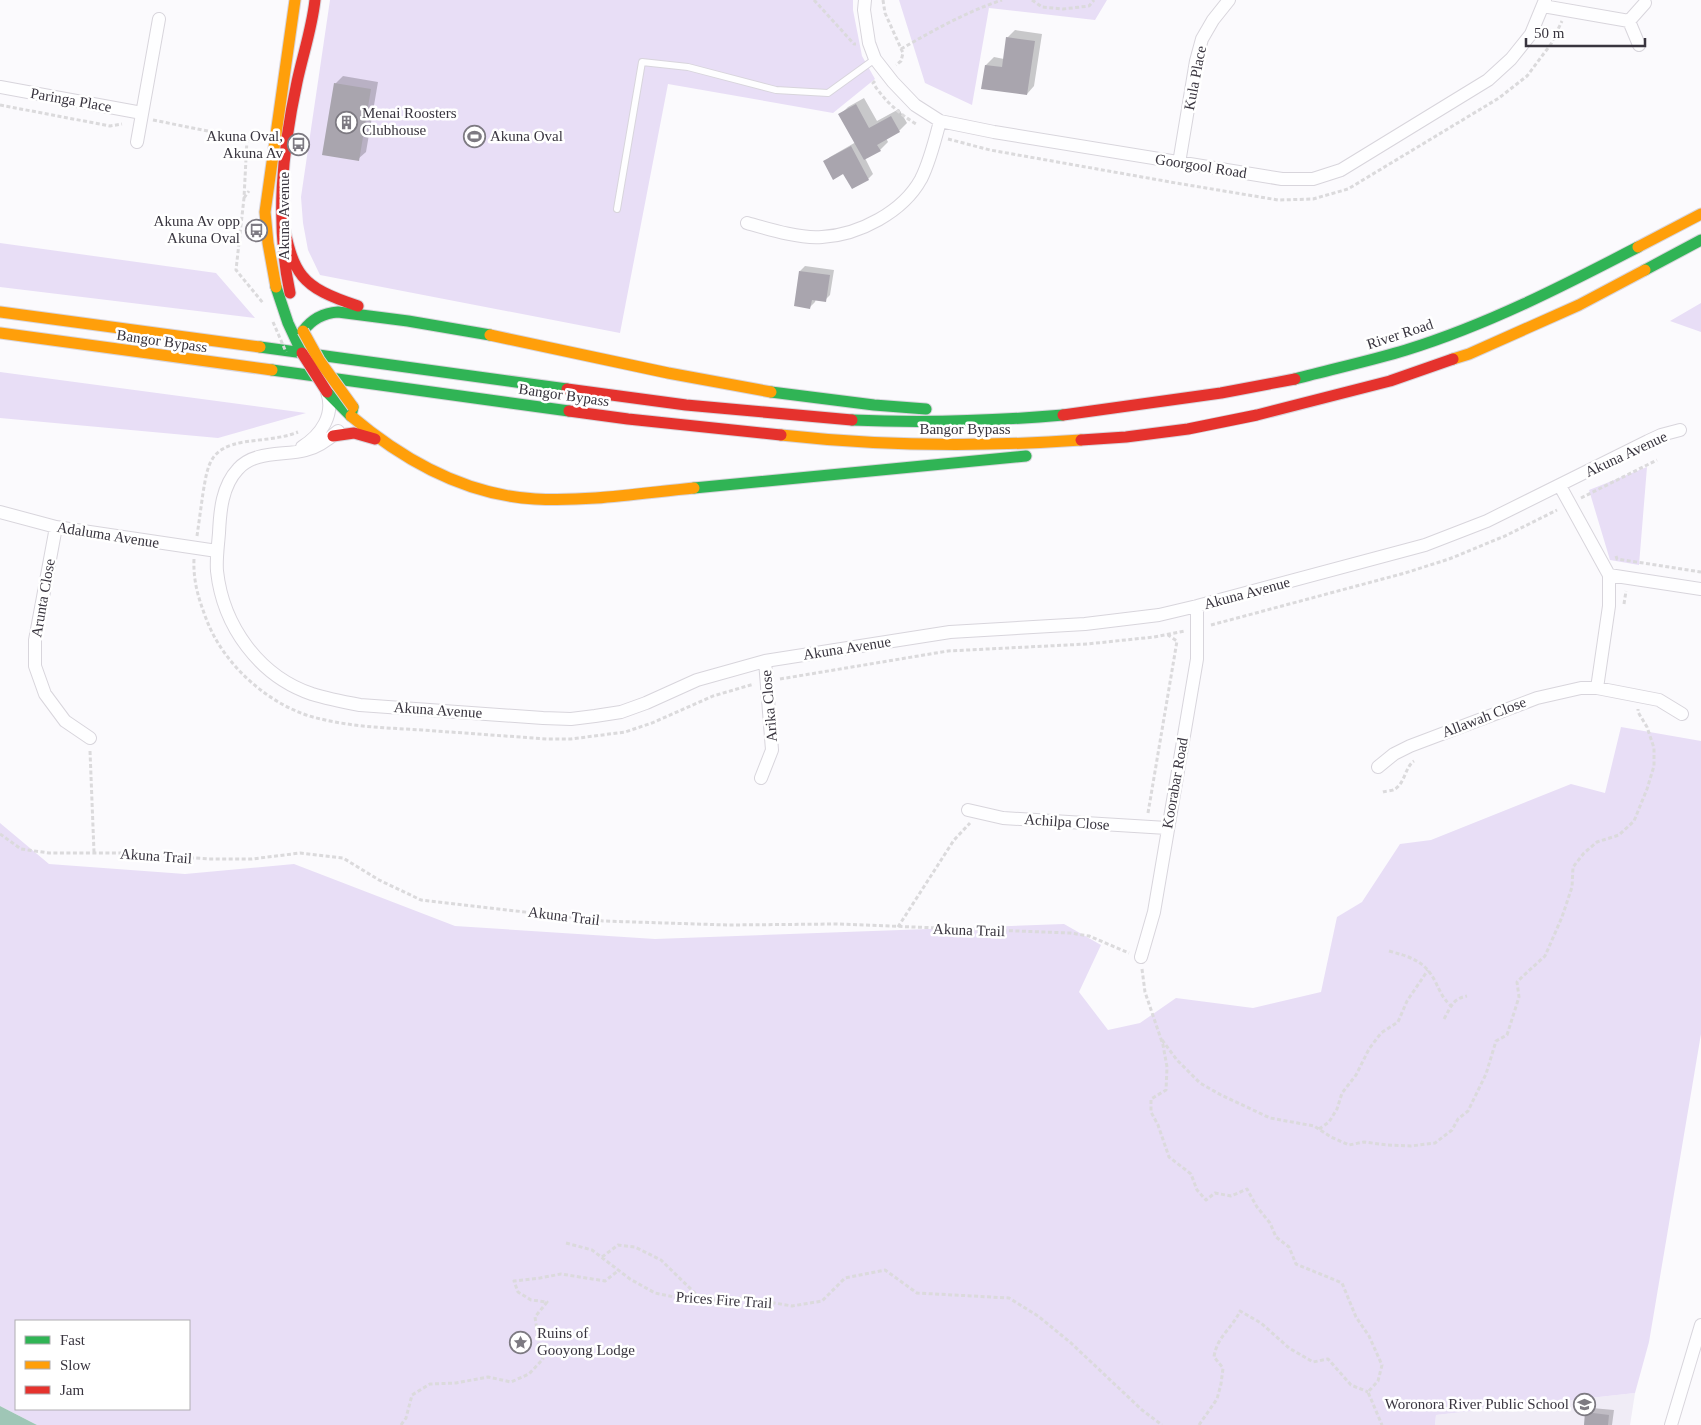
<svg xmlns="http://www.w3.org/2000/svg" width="1701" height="1425" font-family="'Times New Roman',serif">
  <rect width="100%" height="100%" fill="#fbfafd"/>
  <path fill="#f0ecf6" d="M1635 1393 1630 1425H1435L1436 1415Z"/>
  <path fill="#e8def6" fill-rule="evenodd" d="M330 0H853V10L862 56 875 79 833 113 668 84 620 333 320 275 308 250 303 223 301 197Z
    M899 0H1107L1095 20 989 8 972 105 925 83Z
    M0 243 216 273 255 318 0 287Z
    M1701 303V332L1670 321Z
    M0 372 306 413 218 438 0 418Z
    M1647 467 1639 565 1610 560 1589 490Z
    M1621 727 1701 741V1034L1649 1342 1635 1393 1436 1415 1435 1425H37L0 1406V823L49 864 185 874 294 864 455 926 655 939 1064 924 1101 945 1079 992 1108 1030 1140 1023 1176 998 1253 1008 1321 992 1337 917 1362 902 1400 844 1431 840 1571 784 1605 793ZM16 1321H189V1409H16Z"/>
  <path fill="#9fc6b6" d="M0 1406 37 1425H0Z"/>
  <path fill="#0003" d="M1015 30 1042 34 1034 86 1027 94 983 87 986 65 994 57 1004 59 1007 38Z
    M343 76 378 82 366 152 358 159 335 84Z
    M864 98 877 121 899 109 907 123 899 131 886 138 888 142 880 150 865 158 873 174 868 179 853 188 844 172 825 162 830 157 856 142 840 115 848 107Z
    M805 266 834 270 830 295 825 300 816 299 815 302 810 307 800 271Z
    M1592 1408 1614 1410 1612 1425H1585L1587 1413Z"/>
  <path fill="#a9a5ae" d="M1006 37 1035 41 1027 95 981 89 985 65 1002 67Z
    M334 83 371 89 359 161 322 155Z
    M856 104 869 128 891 116 900 132 877 145 881 151 864 160 838 114Z
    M851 146 869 180 852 189 843 174 833 180 823 161Z
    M799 271 830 275 826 302 812 300 810 309 794 306Z
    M1585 1412 1609 1415 1608 1425H1584Z"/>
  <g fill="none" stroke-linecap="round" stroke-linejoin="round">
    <defs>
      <path id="lane" d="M617 209 642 62 688 67 776 90 828 93 875 59"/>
      <path id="street" d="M865 0 864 10 869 43 875 59 893 82 915 105 940 121 994 132 1282 179H1313L1341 170 1488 80 1511 59 1531 34 1545 0
        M1543 6 1629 21
        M1639 45 1629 21 1645 3
        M0 87 142 113
        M137 142 159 19
        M1179 163 1196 61 1202 39 1213 20 1229 0
        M747 223C768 229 800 239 822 237 859 235 903 212 921 179 930 161 935 140 940 121
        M338 431C329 439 319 447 306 450 284 456 255 450 238 469 222 486 220 511 219 533 218 546 216 559 217 571 223 626 259 676 312 694 328 699 344 702 360 705L543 718 571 719 595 716 621 712 646 703 697 680 765 661 950 632 1085 624 1159 615 1197 606 1425 545 1487 521 1648 441 1661 435 1680 430
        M302 447C321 435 335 415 327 392
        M1560 486 1609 575V606L1597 688
        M0 512 56 527 217 551
        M56 527 35 640V666L45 694 65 721 90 738
        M1609 575 1701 589
        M1378 767 1394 754 1410 746 1537 698 1581 688H1597L1659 700 1682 714
        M761 778 772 750 765 661
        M968 810 1003 818 1167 828
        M1141 957 1154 912 1197 659V606
        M1671 1425 1701 1325"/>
      <path id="fast" d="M1645 270 1701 240
        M276 287 288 323 302 353
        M303 331C312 319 323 313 338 312L408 321 490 335
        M260 347 567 389
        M272 370 569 411
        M1295 379C1332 369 1370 361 1406 350 1487 325 1563 286 1638 247
        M327 392 351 416 353 407
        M771 392 874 405 926 409
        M852 420C922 423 993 421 1063 415
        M694 488 1026 456"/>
      <path id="slow" d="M1638 247 1701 214
        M276 287 268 243 265 212 295 0
        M0 312 260 347
        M0 333 272 370
        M490 335 668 373 771 392
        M1453 359 1469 354 1579 305 1645 270
        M351 416C403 460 466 495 535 499 588 502 642 493 694 488
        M781 435C880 446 981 447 1081 440"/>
      <path id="jam" d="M282 216C293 275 300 287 358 306
        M290 293C275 222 282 152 297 82 303 54 312 28 315 0
        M567 389 686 405 852 420
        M569 411 628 419 781 435
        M1063 415 1221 393 1295 379
        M333 436 354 433 375 439
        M1081 440 1126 437 1188 429 1257 415 1390 381 1453 359"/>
    </defs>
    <use href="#lane" stroke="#d8d5dc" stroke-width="8"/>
    <use href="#street" stroke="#d8d5dc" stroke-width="14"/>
    <use href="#fast" stroke="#d8d5dc" stroke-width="13"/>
    <use href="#slow" stroke="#d8d5dc" stroke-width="13"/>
    <use href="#jam" stroke="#d8d5dc" stroke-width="13"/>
    <path stroke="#dbdadc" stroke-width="3" stroke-dasharray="4 2.5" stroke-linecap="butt" d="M814 0 854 44H856
      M883 0 885 13 903 53 901 61 896 65
      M1032 0 1042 7 1063 9 1089 6 1094 0
      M901 49C934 30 966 12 1002 0
      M875 81 873 83C884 100 898 113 916 124
      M0 105 110 126 122 124
      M153 120 257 141
      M247 139 244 198 236 270 263 303
      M948 139 990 150 1176 183 1278 200 1313 199 1348 189 1499 98 1527 76 1551 44 1562 21
      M244 198 249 191
      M1581 498 1657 460
      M197 536C199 522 201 507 203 493 208 463 210 448 244 442 262 439 281 439 298 432
      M1616 556 1617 559 1701 572
      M194 559C193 582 199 600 207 621 225 667 273 709 321 719 354 727 388 728 422 730 464 733 506 736 547 739H571L625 732 652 723 713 696 754 684
      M1624 604 1626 591
      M1211 625 1405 573 1449 559 1505 536 1557 510
      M780 679 948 651 1087 644 1154 637 1185 631
      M90 751 94 852
      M1383 792C1386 791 1392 791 1395 789 1405 783 1405 767 1414 761
      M1148 813 1177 641 1168 635
      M0 834 21 849 49 853H127L209 859H252L300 853 343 858 379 880 421 900 603 921 728 925 837 924 1070 933 1089 936 1129 953
      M898 927 954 840 970 823
      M1389 951C1410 957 1424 960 1435 981 1440 991 1442 997 1450 1005
      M1142 969 1145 992 1163 1045 1167 1067 1166 1090 1151 1099V1112L1158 1125 1169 1157 1191 1174 1197 1190 1206 1200 1215 1193 1231 1196 1247 1189 1257 1207 1270 1223 1276 1237 1289 1247 1296 1264 1342 1283 1356 1317 1369 1336 1382 1365 1378 1381 1368 1392 1382 1425
      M1444 1019C1451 1007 1452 999 1467 996
      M1162 1040 1177 1060 1200 1083 1221 1095 1270 1118 1314 1126 1331 1137 1349 1145 1364 1142 1387 1145 1411 1146 1435 1143 1452 1130 1458 1119 1468 1111 1486 1074 1496 1041 1507 1035 1519 997 1517 982 1523 976 1545 956 1562 917 1572 887 1573 867 1584 853 1597 842 1619 835 1634 821 1647 789 1654 766V748L1647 727 1638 712V709
      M1319 1129 1329 1122 1337 1109 1342 1093 1356 1075 1369 1049 1381 1033 1398 1022 1407 1001 1428 970
      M566 1243 592 1250 630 1279 655 1293 679 1298 717 1300 745 1298 792 1306 822 1301 845 1278 885 1270 917 1293 1009 1298 1038 1316 1071 1343 1142 1410 1162 1425
      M602 1257 618 1245 635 1247 661 1260 701 1299
      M401 1425 406 1418 412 1395 430 1384 456 1383 488 1377 511 1382 529 1374 543 1359 539 1344 535 1317 547 1302 531 1300 518 1292 514 1281 540 1278 561 1274 605 1281 619 1270
      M1199 1425 1217 1399 1221 1384 1223 1368 1214 1357C1217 1336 1232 1329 1240 1311L1261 1323 1289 1348 1313 1362 1328 1359 1351 1385 1368 1392"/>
    <use href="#lane" stroke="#fefeff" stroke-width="6"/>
    <use href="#street" stroke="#fefeff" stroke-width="12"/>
    <use href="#fast" stroke="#30b455" stroke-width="11"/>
    <use href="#slow" stroke="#ff9f0a" stroke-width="11"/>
    <use href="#jam" stroke="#e5322d" stroke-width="11"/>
    <defs>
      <path id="slow-bridge" d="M303 331 319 360 353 407"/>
      <path id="jam-bridge" d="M302 353 327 392"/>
    </defs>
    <use href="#slow-bridge" stroke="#d8d5dc" stroke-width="13" stroke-linecap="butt"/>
    <use href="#jam-bridge" stroke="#d8d5dc" stroke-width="13" stroke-linecap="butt"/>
    <path stroke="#dbdadc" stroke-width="3" stroke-dasharray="4 2.5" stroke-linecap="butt" d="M273 322 286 352"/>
    <use href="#slow-bridge" stroke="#ff9f0a" stroke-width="11"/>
    <use href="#jam-bridge" stroke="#e5322d" stroke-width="11"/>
  </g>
  <defs>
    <symbol id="building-ring" viewBox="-11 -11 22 22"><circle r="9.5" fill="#fff" stroke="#7d7a82" stroke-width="1.5"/><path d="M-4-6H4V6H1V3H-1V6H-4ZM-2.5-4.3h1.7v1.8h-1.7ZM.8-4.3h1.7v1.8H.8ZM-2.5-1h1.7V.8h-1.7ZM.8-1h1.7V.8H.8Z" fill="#7d7a82"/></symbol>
    <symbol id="stadium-ring" viewBox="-11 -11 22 22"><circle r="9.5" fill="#fff" stroke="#7d7a82" stroke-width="1.5"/><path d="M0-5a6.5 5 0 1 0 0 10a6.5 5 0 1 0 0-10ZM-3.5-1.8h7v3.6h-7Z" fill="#7d7a82"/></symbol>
    <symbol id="bus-ring" viewBox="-11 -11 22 22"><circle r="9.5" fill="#fff" stroke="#7d7a82" stroke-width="1.5"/><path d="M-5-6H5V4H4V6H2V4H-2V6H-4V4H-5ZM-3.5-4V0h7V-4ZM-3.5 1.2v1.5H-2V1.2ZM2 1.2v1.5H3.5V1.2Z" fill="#7d7a82"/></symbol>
    <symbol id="sight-ring" viewBox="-11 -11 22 22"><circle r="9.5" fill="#fff" stroke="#7d7a82" stroke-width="1.5"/><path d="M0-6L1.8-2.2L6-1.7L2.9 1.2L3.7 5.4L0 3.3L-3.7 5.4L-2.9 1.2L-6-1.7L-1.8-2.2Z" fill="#7d7a82"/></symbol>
    <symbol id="school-ring" viewBox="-11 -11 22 22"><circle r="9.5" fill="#fff" stroke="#7d7a82" stroke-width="1.5"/><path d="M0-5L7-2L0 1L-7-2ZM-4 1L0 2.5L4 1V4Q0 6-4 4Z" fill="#7d7a82"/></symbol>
  </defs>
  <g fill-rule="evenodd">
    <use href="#building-ring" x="334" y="110" width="25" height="25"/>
    <use href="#stadium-ring" x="462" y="124" width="25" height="25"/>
    <use href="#bus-ring" x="286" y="132" width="25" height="25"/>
    <use href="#bus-ring" x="244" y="218" width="25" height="25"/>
    <use href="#sight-ring" x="508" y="1330" width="25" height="25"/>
    <use href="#school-ring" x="1572" y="1392" width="25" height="25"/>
  </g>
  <g text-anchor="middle" stroke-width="5" stroke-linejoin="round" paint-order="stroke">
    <g font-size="15" fill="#39353f" stroke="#fff">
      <text transform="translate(1195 78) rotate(-79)" y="5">Kula Place</text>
      <text transform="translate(71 100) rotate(10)" y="5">Paringa Place</text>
      <text transform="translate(1201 166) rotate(9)" y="5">Goorgool Road</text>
      <text transform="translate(284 216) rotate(-90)" y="5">Akuna Avenue</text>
      <text transform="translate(1400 334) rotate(-18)" y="5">River Road</text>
      <text transform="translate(162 341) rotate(8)" y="5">Bangor Bypass</text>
      <text transform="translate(564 395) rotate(8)" y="5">Bangor Bypass</text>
      <text x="965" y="434">Bangor Bypass</text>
      <text transform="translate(1626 454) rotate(-25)" y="5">Akuna Avenue</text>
      <text transform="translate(108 535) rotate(9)" y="5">Adaluma Avenue</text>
      <text transform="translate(1247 593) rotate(-15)" y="5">Akuna Avenue</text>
      <text transform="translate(43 598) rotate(-80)" y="5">Arunta Close</text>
      <text transform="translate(847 648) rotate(-9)" y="5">Akuna Avenue</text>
      <text transform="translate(769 706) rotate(-95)" y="5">Arika Close</text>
      <text transform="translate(438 710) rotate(4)" y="5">Akuna Avenue</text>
      <text transform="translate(1484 717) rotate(-21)" y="5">Allawah Close</text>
      <text transform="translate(1175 783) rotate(-80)" y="5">Koorabar Road</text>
      <text transform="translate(1067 822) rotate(4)" y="5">Achilpa Close</text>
      <text transform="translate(156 856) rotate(4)" y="5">Akuna Trail</text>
      <text transform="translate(564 916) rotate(7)" y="5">Akuna Trail</text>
      <text transform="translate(969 930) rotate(2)" y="5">Akuna Trail</text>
      <text transform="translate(724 1300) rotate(4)" y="5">Prices Fire Trail</text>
    </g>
    <g font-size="15" fill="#39353f" stroke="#fff" text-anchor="start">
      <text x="362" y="118">Menai Roosters<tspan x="362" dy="17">Clubhouse</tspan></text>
      <text x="283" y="141" text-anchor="end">Akuna Oval,<tspan x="283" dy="17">Akuna Av</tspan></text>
      <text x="490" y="141">Akuna Oval</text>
      <text x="240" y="226" text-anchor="end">Akuna Av opp<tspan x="240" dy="17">Akuna Oval</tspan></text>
      <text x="537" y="1338">Ruins of<tspan x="537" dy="17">Gooyong Lodge</tspan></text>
      <text x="1569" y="1409" text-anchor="end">Woronora River Public School</text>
    </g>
  </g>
  <rect x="15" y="1320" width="175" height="90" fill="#ffffff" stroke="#b0aeb2"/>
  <rect x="25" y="1336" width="25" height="8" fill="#30b455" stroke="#b0aeb2"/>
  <text x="60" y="1345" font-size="15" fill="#39353f">Fast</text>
  <rect x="25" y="1361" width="25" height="8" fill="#ff9f0a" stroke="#b0aeb2"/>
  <text x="60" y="1370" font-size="15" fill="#39353f">Slow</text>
  <rect x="25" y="1386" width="25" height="8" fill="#e5322d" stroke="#b0aeb2"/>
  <text x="60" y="1395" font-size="15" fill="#39353f">Jam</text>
  <path d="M1526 38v8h119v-8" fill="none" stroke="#39353f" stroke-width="2.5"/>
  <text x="1534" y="38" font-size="15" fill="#39353f" stroke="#ffffff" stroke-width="4" paint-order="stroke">50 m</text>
</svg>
